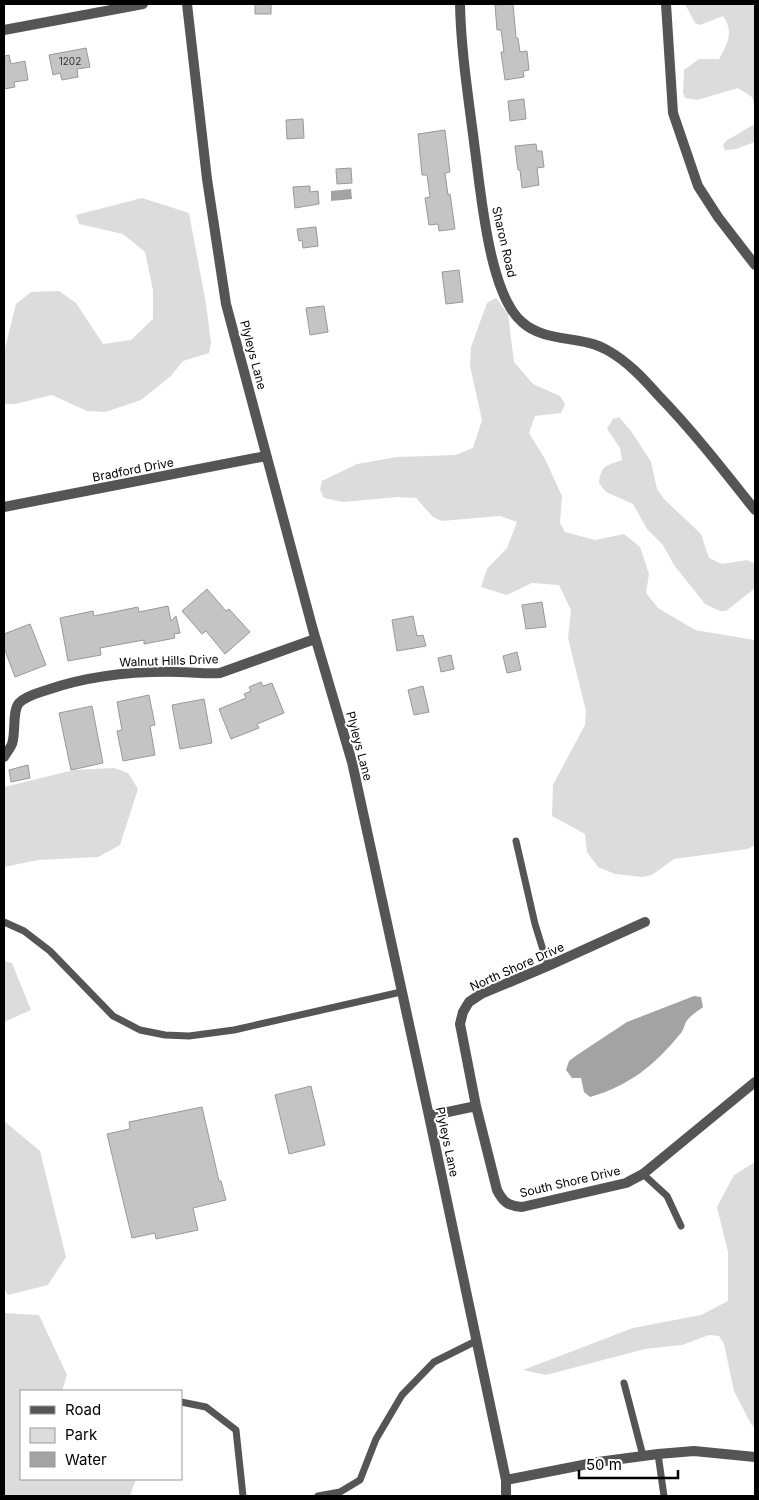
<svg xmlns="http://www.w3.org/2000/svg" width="759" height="1500" font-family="Inter,sans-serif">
  <rect width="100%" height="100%" fill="#fff"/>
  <path fill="#dcdcdc" d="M685 4H755V106L752 97 738 88 697 100 685 98 683 93 684 70 699 59H719C728 43 734 32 723 16L700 25 695 23Z
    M755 122V142L736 149 725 150 723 145 726 141 753 125Z
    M142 198 189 213 206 304 211 343 209 353 183 361 171 376 141 400 105 412 87 411 52 395 15 404H4V352L16 304 31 292 59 291 76 303 103 344 131 340 153 319V290L145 252 123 234 79 224 76 215Z
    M496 298 508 314 514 362 533 384 560 396 565 404 561 413 535 416 529 433 545 459 562 496 560 523 565 532 595 540 624 534 640 547 649 574 646 593 658 608 695 630 755 640V845L748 849 674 859 652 875 642 877 615 874 598 867 587 852 585 834 552 816 553 785 585 725 586 711 568 638 571 610 559 585 532 583 507 595 481 587 487 569 507 548 517 522 500 516 442 521 433 517 416 498 398 497 343 502 324 498 320 490 322 481 357 464 397 457 455 455 473 448 482 420 470 366 471 347 487 303Z
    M619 417 631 431 651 462 657 489 664 499 701 534 709 558 722 564 747 560 755 564 754 589 726 611H720L705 604 674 565 663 545 647 529 633 504 606 492 599 483C601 465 606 466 622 460L620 448 607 429 613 419Z
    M114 768 128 773 138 789 120 845 98 857 38 860 4 867V787L74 770Z
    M4 961 12 963 31 1010 4 1022Z
    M4 1121 40 1151 66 1257 48 1285 8 1295 4 1289Z
    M755 1162V1428L751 1424 734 1391 724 1344 719 1336 709 1335 682 1345 645 1349 546 1375 523 1370 633 1328 701 1315 728 1301V1252L717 1207 734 1175Z
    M4 1313 39 1315 67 1375 62 1391H21V1479H136L130 1496H4Z"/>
  <path fill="#a3a3a3" d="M351 189 352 199 331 201V191Z
    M694 996 701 997 703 1007C698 1011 689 1016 686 1022 684 1026 684 1029 681 1033 655 1065 629 1086 590 1097L584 1092 581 1078H572L566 1070 569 1061 577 1055 627 1022Z"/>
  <path fill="#c4c4c4" stroke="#999" d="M255 4H271V14H255Z
    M513 4 516 38H518L520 52 527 51 529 70 523 71 524 77 505 80 501 52H504L501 30H497L495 5Z
    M86 48 90 67 77 69 78 77 62 80 60 73 53 75 49 55Z
    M9 55 11 64 25 61 28 80 14 82 15 87 4 89V56Z
    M524 99 526 119 510 121 508 101Z
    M303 119 304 138 287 139 286 120Z
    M445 130 450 172 445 173 448 195 450 194 455 229 439 231 438 224 429 225 425 198 430 197 427 175H422L418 134Z
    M536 144 537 151H542L544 167 537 168 539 185 522 188 520 170H518L515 146Z
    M351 168 352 183 337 184 336 169Z
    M310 186V192L318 191 319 204 295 208 293 187Z
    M316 227 318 246 303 248 302 240 299 241 297 229Z
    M459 270 463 302 446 304 442 272Z
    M324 306 328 332 310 335 306 308Z
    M207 589 226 611 229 609 250 632 225 654 206 631 202 634 182 611Z
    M542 602 546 627 526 629 522 605Z
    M168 606 171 621 176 616 180 633 174 634 175 638 144 644V640L100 648 101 655 68 661 60 618 93 611 94 616 138 607 139 612Z
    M413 616 417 636 423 635 426 646 397 651 392 620Z
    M30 624 46 665 15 677 4 648V634Z
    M517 652 521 670 507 673 503 656Z
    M451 655 454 669 441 672 438 658Z
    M261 682 263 686 272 683 284 713 257 724 259 728 231 739 219 709 246 698 244 694 251 691 249 687Z
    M423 686 429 712 414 715 408 690Z
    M149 695 155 725 150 726 155 755 123 761 117 731 122 730 117 702Z
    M204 699 212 743 180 749 172 705Z
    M92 706 103 763 71 770 59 713Z
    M28 765 30 778 11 782 9 770Z
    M311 1086 325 1145 289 1154 275 1095Z
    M202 1107 219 1181H221L226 1200 193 1208 198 1230 156 1239 155 1233 132 1238 107 1134 130 1129 129 1122Z"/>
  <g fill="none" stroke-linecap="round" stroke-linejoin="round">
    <path stroke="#555" stroke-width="7" d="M516 841 535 924 548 966
      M4 922 24 931 50 951 113 1016 140 1030 165 1035 189 1036 234 1030 401 992
      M643 1174 667 1196 681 1226
      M624 1383 643 1456
      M181 1402 206 1407 236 1430 243 1496
      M658 1454 664 1496
      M318 1496 340 1492 360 1480 376 1439 402 1395 434 1362 476 1341"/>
    <path stroke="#555" stroke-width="10" d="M187 4 207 179 226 304 313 630 352 762 429 1116 506 1480V1496
      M460 4C461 53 469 101 475 150 481 193 489 294 522 322 545 343 581 335 607 350 627 361 643 378 658 395 693 431 724 471 755 510
      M666 4 673 113 698 186 718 217 755 265
      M4 30 143 4
      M4 507 266 456
      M4 757C6 753 10 749 12 744 16 733 12 711 19 703 26 696 38 693 47 690 88 676 135 671 179 672 193 672 206 674 220 673L315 639
      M476 1106 460 1024 463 1012 469 1002 481 994 548 966 645 922
      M429 1116 476 1106 497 1190C503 1202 508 1206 522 1207L626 1183 643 1174 755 1082
      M506 1480 598 1462 658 1454 694 1451 755 1457"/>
  </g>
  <g text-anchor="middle" stroke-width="4" stroke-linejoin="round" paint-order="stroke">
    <g font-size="10" fill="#313131">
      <text x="70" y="65">1202</text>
    </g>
    <g font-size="12" fill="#000" stroke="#fff">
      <text transform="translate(504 242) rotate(77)" y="4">Sharon Road</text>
      <text transform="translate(253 355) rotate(75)" y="4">Plyleys Lane</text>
      <text transform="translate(133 470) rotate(-11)" y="4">Bradford Drive</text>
      <text transform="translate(169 661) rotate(-2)" y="4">Walnut Hills Drive</text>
      <text transform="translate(359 746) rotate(75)" y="4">Plyleys Lane</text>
      <text transform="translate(517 967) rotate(-24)" y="4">North Shore Drive</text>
      <text transform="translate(447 1142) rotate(78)" y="4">Plyleys Lane</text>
      <text transform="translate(570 1182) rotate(-13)" y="4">South Shore Drive</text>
    </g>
  </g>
  <rect width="759" height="1500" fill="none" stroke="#000000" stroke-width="10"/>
  <rect x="20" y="1390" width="162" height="90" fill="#ffffff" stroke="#999999"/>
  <rect x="30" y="1406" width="25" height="8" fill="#555555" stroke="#999999"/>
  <text x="65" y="1415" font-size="15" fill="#000000">Road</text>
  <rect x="30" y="1428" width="25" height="15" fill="#dcdcdc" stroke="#999999"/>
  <text x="65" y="1440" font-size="15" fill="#000000">Park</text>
  <rect x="30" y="1452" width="25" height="15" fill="#a3a3a3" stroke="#999999"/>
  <text x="65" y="1465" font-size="15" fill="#000000">Water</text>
  <path d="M579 1470v8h99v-8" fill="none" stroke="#000000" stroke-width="2.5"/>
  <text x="586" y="1470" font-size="15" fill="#000000" stroke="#ffffff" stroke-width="4" paint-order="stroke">50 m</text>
</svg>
